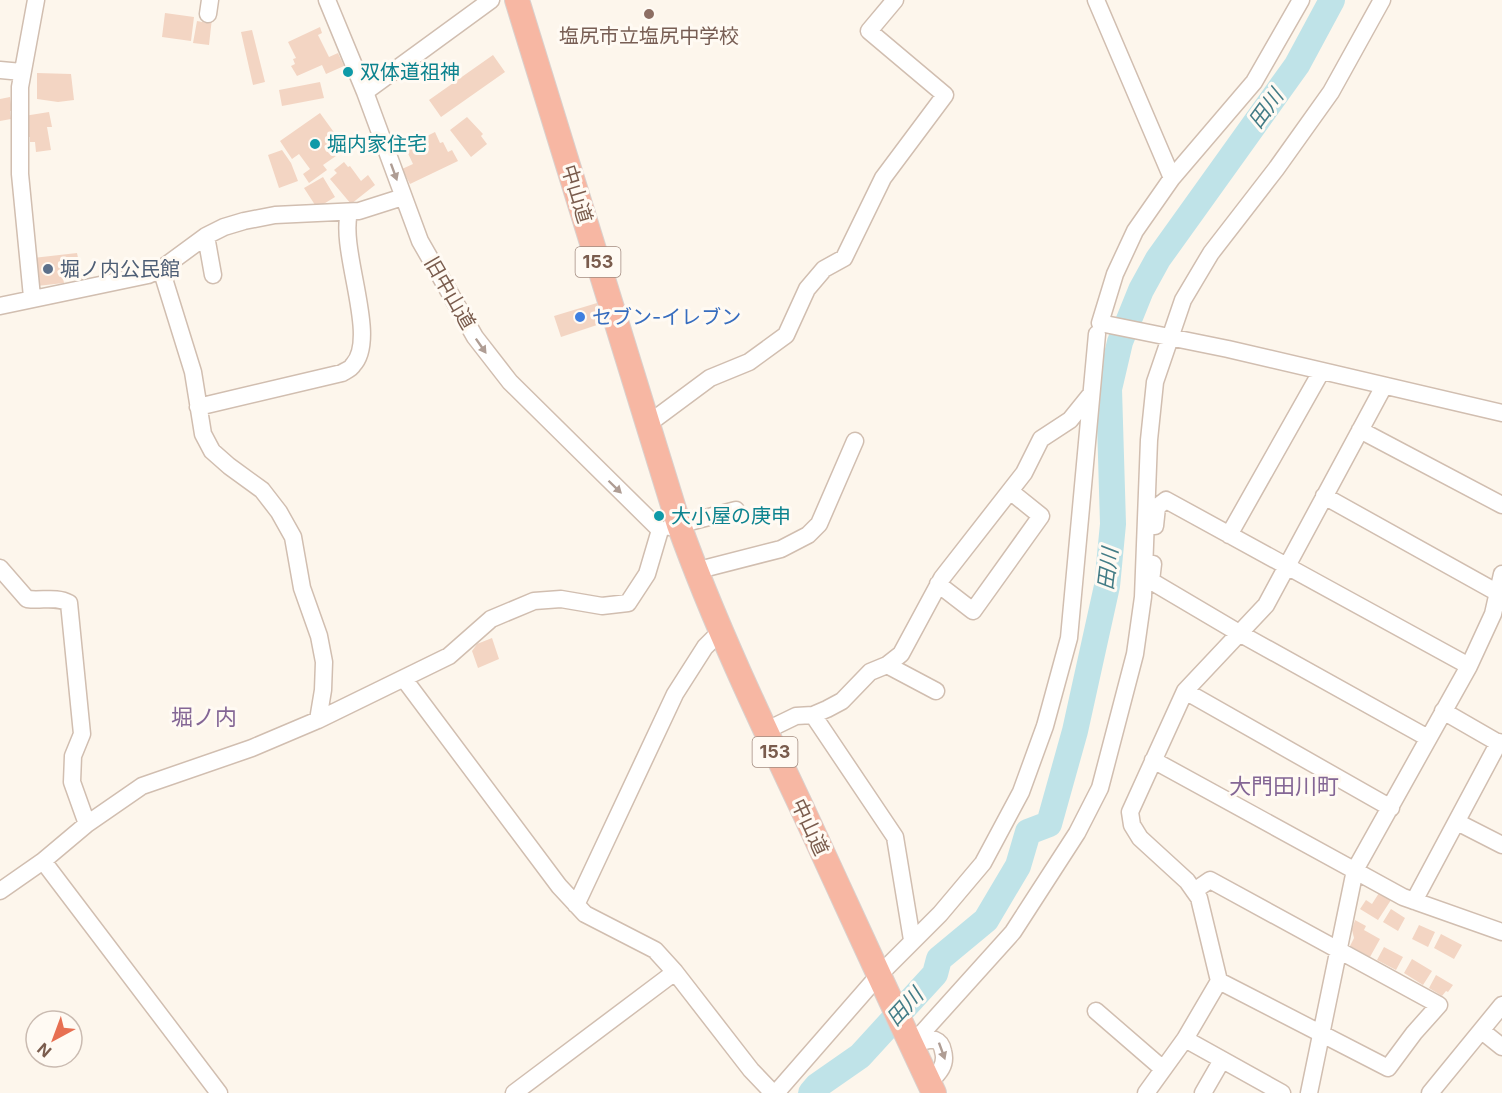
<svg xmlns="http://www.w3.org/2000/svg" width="1502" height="1093" font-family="Inter,'Noto Sans JP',sans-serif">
  <rect width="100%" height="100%" fill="#fdf6ec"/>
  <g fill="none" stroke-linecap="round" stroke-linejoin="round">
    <path stroke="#bfe3e8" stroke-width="26" d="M811 1093 817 1086 860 1056 935 974 939 959 986 920 1018 866 1028 832 1049 824 1075 731 1107 586 1113 524 1109 389 1120 342 1141 290 1158 259 1297 65 1332 0"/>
  </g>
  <path fill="#f3d5c3" d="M165 13 194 17 191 41 162 37Z
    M208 18H212L209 45 193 43 197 21 208 23Z
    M320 27 322 33 318 35 329 57 338 53 344 66 326 74 322 65 297 76 291 66 295 64 293 59 296 58 288 42Z
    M252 30 265 82 253 85 241 32Z
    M493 55 505 72 441 117 429 100Z
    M37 73 71 74 74 100 58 102 37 99Z
    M320 82 324 98 282 106 279 90Z
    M10 97 12 111H10L11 119 0 121V99Z
    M49 112 52 127H47L51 150 36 152 35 142H30V137H27L24 116Z
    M320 113 346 149 323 165 327 170 309 183 303 174 310 169 299 154 292 159 280 141Z
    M467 117 483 134 481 136 487 144 471 157 450 130Z
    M435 132 440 143 443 142 448 152 452 150 458 161 410 184 402 169 413 164 405 147Z
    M282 150 291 163 298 181 279 188 268 155Z
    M344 162 348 167 350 166 361 181 368 175 375 185 351 204 330 179 337 173 334 170Z
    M323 177 335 197 317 208 304 188Z
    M77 253 83 281 76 282 75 276 63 278 64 283 37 286 33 258Z
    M597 303 603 323 561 337 554 316Z
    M492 638 499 659 478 668 472 651 477 644Z
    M1379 893 1391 900 1378 920 1360 909 1366 900 1372 904Z
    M1391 909 1405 918 1398 931 1383 922Z
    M1355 920 1366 926 1364 930 1380 939 1370 957 1350 946 1354 938 1352 930Z
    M1419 925 1435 932 1428 947 1412 939Z
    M1441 934 1462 945 1454 959 1434 948Z
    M1384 947 1403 957 1396 970 1377 960Z
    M1412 959 1432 971 1423 985 1404 973Z
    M1436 975 1453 985 1448 992 1446 991 1442 996 1429 988Z"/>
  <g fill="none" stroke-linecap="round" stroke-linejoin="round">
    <defs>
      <path id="minor" d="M327 0 365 92 420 241 475 337 510 382 660 530
        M1096 0 1172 178
        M1301 0 1254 82 1172 178 1135 231 1115 274 1100 323 1228 349 1502 413
        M208 14 210 0
        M0 70 22 72
        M365 92 491 0
        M206 236 213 275
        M161 269 193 372 203 434 212 451 229 466 262 490 279 512 293 537 302 588 319 636 324 662 323 690 318 720
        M32 297 20 174V87L36 0
        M0 306 148 275 161 269 206 236 224 227 244 221 275 215 359 211 403 197
        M198 407 342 373C345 371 351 369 353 365 379 338 339 251 349 213
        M648 424 710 378 749 362 786 335 807 289 824 269 844 258 883 178 945 95 869 31 895 0
        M1360 430 1502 505
        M1324 496 1498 593
        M1155 526 1157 507 1166 500 1469 666
        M670 527 736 510
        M1229 535 1321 372
        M1153 564 1151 581 1239 633 1428 738
        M0 568 27 599C42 601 56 596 69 603L82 734 73 756 72 782 87 824
        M695 571 781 549 808 535 819 524 855 441
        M938 584 973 611 1041 516 1010 491
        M887 665 936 691
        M404 679 559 886 585 914 655 950 675 972 751 1070 773 1093
        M1185 691 1391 808
        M1443 711 1502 745
        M813 715 895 837 912 940
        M765 731 796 716 813 715 827 709 842 701 870 672 887 665 901 654 942 578 1024 473 1041 439 1070 420 1091 394
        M1153 760 1403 897 1502 932
        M1457 822 1502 845
        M43 861 219 1093
        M0 891 43 861 87 824 142 786 252 748 318 720 449 656 491 619 534 601 561 599 602 606 628 603 647 574 660 530
        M1194 891 1210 880 1439 1005 1414 1033 1388 1068 1219 981
        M1414 901 1499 742
        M576 905 675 694 705 647 720 632
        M1096 1011 1163 1069
        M1482 1031 1502 1047
        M1185 1039 1282 1093
        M911 1043 923 1032 1013 932 1077 833 1100 788 1135 654 1143 597 1149 440 1155 382 1183 300 1211 253 1276 169 1331 92 1382 0
        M912 1045C918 1043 928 1039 935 1040 940 1042 942 1045 943 1051 947 1065 939 1073 929 1083
        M514 1093 675 972
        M776 1093 879 975 940 914 983 863 1021 792 1045 726 1069 638 1097 334
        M1146 1093 1185 1039 1219 981 1199 898 1187 881 1140 838 1132 825 1130 812 1185 691 1266 605 1384 386
        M1203 1093 1222 1060
        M1309 1093 1355 870 1469 666 1493 614 1502 574
        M1430 1093 1502 1005"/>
      <path id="highway" d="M517 0 679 525C714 622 758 715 802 808 846 903 889 998 934 1093"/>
    </defs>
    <use href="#minor" stroke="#d1beb0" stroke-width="19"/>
    <use href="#highway" stroke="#dad1cd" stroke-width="26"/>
    <use href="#minor" stroke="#fff" stroke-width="16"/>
    <use href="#highway" stroke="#f7b7a3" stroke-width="24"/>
  </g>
  <defs><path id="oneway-solid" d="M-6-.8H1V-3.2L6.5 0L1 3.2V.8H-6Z" transform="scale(1.5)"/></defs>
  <g fill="#af9d94">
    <use href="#oneway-solid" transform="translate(394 172) rotate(70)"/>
    <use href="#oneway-solid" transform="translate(481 346) rotate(55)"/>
    <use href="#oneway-solid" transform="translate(615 487) rotate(44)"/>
    <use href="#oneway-solid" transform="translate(942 1051) rotate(70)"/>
  </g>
  <circle fill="#8d6e63" stroke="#fffaf3" stroke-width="2" cx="649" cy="14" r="6"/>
  <g fill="#0f9aa8" stroke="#fffaf3" stroke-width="2">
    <circle cx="348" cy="72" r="6"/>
    <circle cx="315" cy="144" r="6"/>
    <circle cx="659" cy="516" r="6"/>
  </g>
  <circle fill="#5c6f8a" stroke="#fffaf3" stroke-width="2" cx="48" cy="269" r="6"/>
  <circle fill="#3f7fe0" stroke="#fffaf3" stroke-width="2" cx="580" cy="317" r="6"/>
  <g text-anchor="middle" stroke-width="6" stroke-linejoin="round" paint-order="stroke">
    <g fill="#fffaf3" stroke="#a28b7f" stroke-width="1.5">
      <rect x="575.5" y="247" width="45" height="30" rx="4.5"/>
      <rect x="752.5" y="737" width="45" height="30" rx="4.5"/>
    </g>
    <g font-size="18" font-weight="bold" fill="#7a5c4d">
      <text x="598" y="268">153</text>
      <text x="775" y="758">153</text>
    </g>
    <g font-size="20" fill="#785e54" stroke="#fffaf3">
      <text x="649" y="43">塩尻市立塩尻中学校</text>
    </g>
    <g font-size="20" fill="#0d838f" stroke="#fffaf3" text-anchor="start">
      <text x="360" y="79">双体道祖神</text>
      <text x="327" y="151">堀内家住宅</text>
      <text x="671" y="523">大小屋の庚申</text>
    </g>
    <g font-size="20" fill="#7a5c4d" stroke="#fffaf3">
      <text transform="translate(577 194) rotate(73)" y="7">中山道</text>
      <text transform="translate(450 293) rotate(60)" y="7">旧中山道</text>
      <text transform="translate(810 827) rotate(65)" y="7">中山道</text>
    </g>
    <g font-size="20" fill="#4e5e75" stroke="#fffaf3" text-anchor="start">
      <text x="60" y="276">堀ノ内公民館</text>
    </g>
    <g font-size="20" fill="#366cbe" stroke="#fffaf3" text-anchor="start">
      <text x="592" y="324">セブン-イレブン</text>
    </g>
    <g font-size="21" font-style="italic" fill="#437c86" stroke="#fffaf3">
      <text transform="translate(1266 109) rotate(-54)" y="7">田川</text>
      <text transform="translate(1108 569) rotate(-83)" y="7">田川</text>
      <text transform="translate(905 1007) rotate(-47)" y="7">田川</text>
    </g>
    <g font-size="22" fill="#846695" stroke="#fffaf3">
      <text x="204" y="725">堀ノ内</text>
      <text x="1284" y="794">大門田川町</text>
    </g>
  </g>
  <g transform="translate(54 1039) rotate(221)"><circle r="28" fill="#fffaf3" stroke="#cabbb1" stroke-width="1.5"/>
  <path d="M0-4.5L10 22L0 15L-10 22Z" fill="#e76f51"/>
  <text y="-9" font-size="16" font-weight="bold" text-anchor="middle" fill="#7a5c4d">N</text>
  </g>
</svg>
